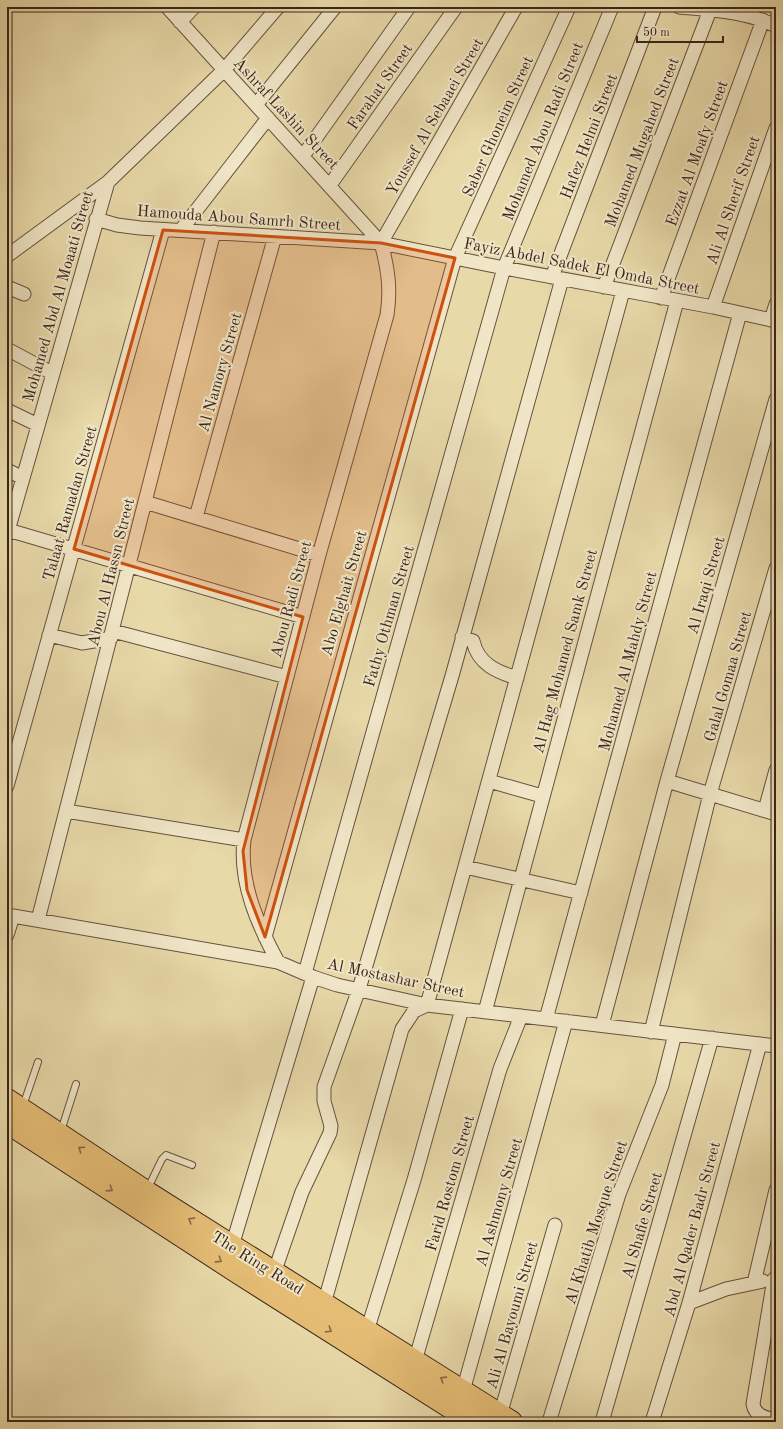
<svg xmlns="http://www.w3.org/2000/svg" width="783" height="1429" font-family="'Old Standard TT',serif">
  <rect width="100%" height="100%" fill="#e8d9a9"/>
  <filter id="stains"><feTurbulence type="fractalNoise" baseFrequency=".005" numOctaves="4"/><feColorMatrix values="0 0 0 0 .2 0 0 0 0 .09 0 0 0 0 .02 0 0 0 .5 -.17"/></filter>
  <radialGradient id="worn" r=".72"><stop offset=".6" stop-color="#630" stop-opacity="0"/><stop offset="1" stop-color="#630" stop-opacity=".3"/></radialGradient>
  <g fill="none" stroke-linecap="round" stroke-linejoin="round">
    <defs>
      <path id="lane" d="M23 1106 38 1062
        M61 1131 76 1084
        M148 1188 162 1159 166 1155 192 1165"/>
      <path id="street" d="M167 7 381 243C388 268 391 289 387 315L319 555 244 840C239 883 258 925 278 962
        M679 7C712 10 746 11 776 26
        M180 22 194 7
        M256 105 335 7
        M303 156 409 7
        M330 185 456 7
        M96 219 117 225 140 228 381 243 504 268 713 307 776 321
        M181 230 268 118
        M381 243 516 7
        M7 256 108 182 224 70 278 7
        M552 277 655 7
        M7 287 24 294
        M604 287 710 10
        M661 298 763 20
        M713 307 776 128
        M771 320 776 304
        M7 349 52 373
        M7 410 38 425
        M7 470 23 478
        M145 502 319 555
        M196 517 275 236
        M8 530 303 617
        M7 534 108 182
        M113 631 287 677
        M49 635 82 643 111 638
        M462 637 473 641C478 664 497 672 517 678
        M489 781 542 796
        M667 781 776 814
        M7 786 163 230
        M765 810 776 770
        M66 811 244 840
        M465 867 581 893
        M38 920 214 232
        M7 935 13 916 278 962 313 977 337 985 427 1005 776 1046
        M265 937 455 258 569 7
        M305 973 504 268 612 7
        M485 1012 677 301
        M546 1019 740 313
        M602 1025 667 781 776 399
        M651 1032 710 794 776 568
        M232 1246 313 977
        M274 1273 302 1192 330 1133 331 1126 324 1101V1087L359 989 452 676 562 279
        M774 1279 753 1404C755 1416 766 1418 776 1420
        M754 1283 776 1190
        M689 1303 726 1289 763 1281
        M324 1304 402 1029 414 1011 427 1005 623 291
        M367 1331 414 1180 462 1009
        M415 1361 500 1069 521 1016
        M463 1391 566 1021
        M500 1415 555 1225
        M549 1422 619 1194 662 1085 675 1034
        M602 1422 712 1038
        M652 1422 689 1303 760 1044"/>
      <path id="highway" d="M7 1100 146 1192 511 1422
        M7 1122 239 1273 474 1422"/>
    </defs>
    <use href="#lane" stroke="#65523e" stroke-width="8"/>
    <use href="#street" stroke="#65523e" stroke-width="15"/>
    <use href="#highway" stroke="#39251b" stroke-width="24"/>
    <use href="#lane" stroke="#f0e6c7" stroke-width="6"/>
    <use href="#street" stroke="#f0e6c7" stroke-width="13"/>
    <use href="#highway" stroke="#e4bc74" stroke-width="22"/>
  </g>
  <defs><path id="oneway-chevron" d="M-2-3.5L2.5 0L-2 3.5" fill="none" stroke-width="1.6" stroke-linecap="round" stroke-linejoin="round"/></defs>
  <g stroke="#866943">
    <use href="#oneway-chevron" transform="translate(81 1149) rotate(-146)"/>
    <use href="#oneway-chevron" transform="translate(110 1189) rotate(33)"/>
    <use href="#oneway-chevron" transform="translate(191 1220) rotate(-148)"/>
    <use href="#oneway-chevron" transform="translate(219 1260) rotate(33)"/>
    <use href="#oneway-chevron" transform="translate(329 1330) rotate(32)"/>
    <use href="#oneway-chevron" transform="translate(443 1379) rotate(-148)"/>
  </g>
  <path fill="#ce510e" fill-opacity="0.2" stroke="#ce510e" stroke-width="3" stroke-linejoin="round" d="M163 230 381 243 455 258 265 937 247 890 243 851 303 617 74 549Z"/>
  <g text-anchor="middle" stroke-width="4" stroke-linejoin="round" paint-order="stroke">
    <g font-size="16" fill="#39251b" stroke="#f0e6c7">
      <text transform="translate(379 86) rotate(-55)" y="6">Farahat Street</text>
      <text transform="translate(287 113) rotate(47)" y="6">Ashraf Lashin Street</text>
      <text transform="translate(434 116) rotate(-60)" y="6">Youssef Al Sebaaei Street</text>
      <text transform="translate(497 126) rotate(-66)" y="6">Saber Ghoneim Street</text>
      <text transform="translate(542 131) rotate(-68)" y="6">Mohamed Abou Radi Street</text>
      <text transform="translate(588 136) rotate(-69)" y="6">Hafez Helmi Street</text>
      <text transform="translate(641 142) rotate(-69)" y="6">Mohamed Mugahed Street</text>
      <text transform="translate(696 153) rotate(-70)" y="6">Ezzat Al Moafy Street</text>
      <text transform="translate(732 200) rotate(-71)" y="6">Ali Al Sherif Street</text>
      <text transform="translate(239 217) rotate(4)" y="6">Hamouda Abou Samrh Street</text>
      <text transform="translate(582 265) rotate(11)" y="6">Fayiz Abdel Sadek El Omda Street</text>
      <text transform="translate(57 296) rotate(-74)" y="6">Mohamed Abd Al Moaati Street</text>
      <text transform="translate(219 372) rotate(-74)" y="6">Al Namory Street</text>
      <text transform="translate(69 503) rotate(-74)" y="6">Talaat Ramadan Street</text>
      <text transform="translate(110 572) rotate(-76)" y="6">Abou Al Hassn Street</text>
      <text transform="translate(705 585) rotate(-74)" y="6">Al Iraqi Street</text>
      <text transform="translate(343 593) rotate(-74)" y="6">Abo Elghait Street</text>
      <text transform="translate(290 599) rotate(-75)" y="6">Abou Radi Street</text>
      <text transform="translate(388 616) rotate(-74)" y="6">Fathy Othman Street</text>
      <text transform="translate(564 651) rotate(-75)" y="6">Al Hag Mohamed Samk Street</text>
      <text transform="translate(627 661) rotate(-75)" y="6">Mohamed Al Mahdy Street</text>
      <text transform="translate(727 676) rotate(-74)" y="6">Galal Gomaa Street</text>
      <text transform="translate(396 977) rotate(12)" y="6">Al Mostashar Street</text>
      <text transform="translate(449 1183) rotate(-74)" y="6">Farid Rostom Street</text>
      <text transform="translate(498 1202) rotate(-74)" y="6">Al Ashmony Street</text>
      <text transform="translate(595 1222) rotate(-72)" y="6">Al Khatib Mosque Street</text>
      <text transform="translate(641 1225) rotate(-74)" y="6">Al Shafie Street</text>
      <text transform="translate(691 1229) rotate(-75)" y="6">Abd Al Qader Badr Street</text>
      <text transform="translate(258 1262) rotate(32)" y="6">The Ring Road</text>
      <text transform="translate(511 1315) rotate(-74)" y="6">Ali Al Bayoumi Street</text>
    </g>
  </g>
  <rect width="783" height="1429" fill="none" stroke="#e8d9a9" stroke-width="24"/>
  <rect x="8" y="8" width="767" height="1413" fill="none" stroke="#39251b" stroke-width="2"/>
  <rect x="12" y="12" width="759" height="1405" fill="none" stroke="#39251b"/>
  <path d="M637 36v6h86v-6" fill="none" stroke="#39251b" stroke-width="2"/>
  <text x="643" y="36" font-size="12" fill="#39251b" stroke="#f0e6c7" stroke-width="3" paint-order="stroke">50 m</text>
  <rect width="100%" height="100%" filter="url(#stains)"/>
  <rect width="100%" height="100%" fill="url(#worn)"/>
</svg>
